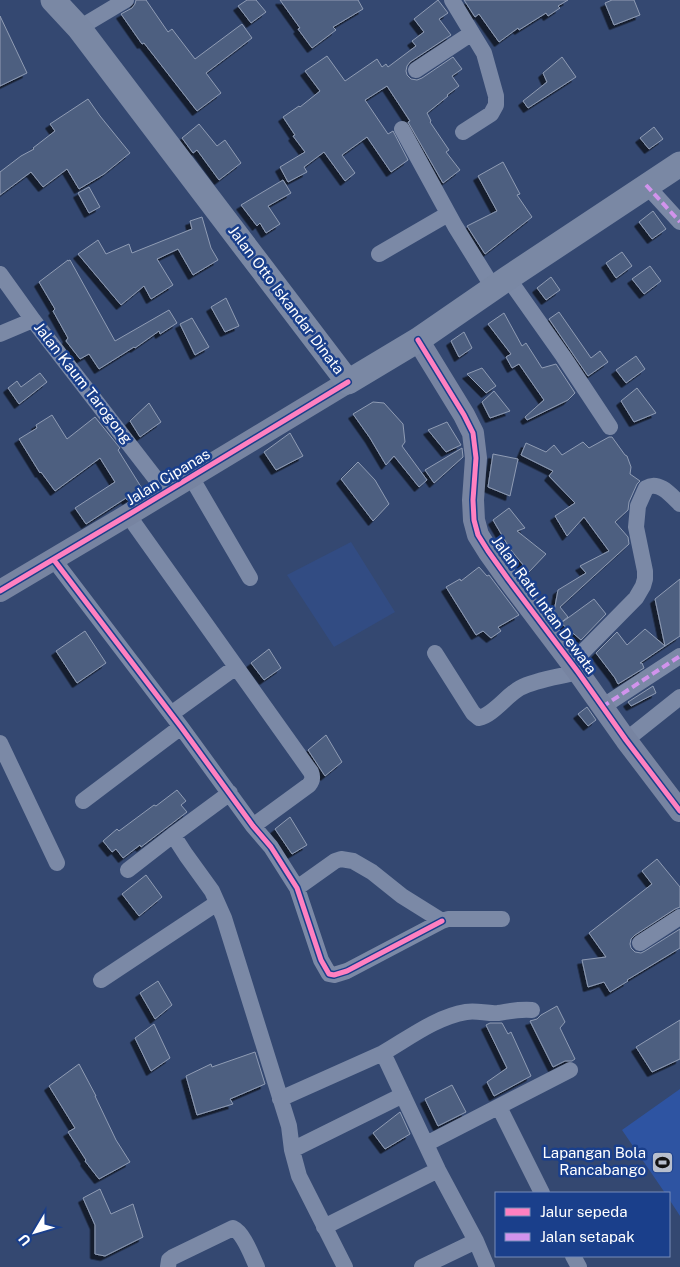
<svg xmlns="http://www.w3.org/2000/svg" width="680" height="1267" font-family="'Public Sans',sans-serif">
  <defs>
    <filter id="shadow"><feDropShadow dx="-4.5" dy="4.5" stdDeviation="0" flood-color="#0009"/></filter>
  </defs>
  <rect width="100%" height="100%" fill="#344871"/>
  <path fill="#2e54a2" d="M680 1089V1216L669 1199V1193H665L622 1130Z"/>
  <path fill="#324c83" d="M351 542 395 612 334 647 287 575Z"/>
  <path fill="#4e5f80" stroke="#8f9cb4" filter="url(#shadow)" d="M136 0H146L168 32 172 29 195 59 242 24 252 38 206 73 221 93 197 111 144 43 142 44 121 14 132 8 135 4Z
    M247 0H256L266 12 251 23 238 6Z
    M280 0H358L363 9 333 27 336 30 312 48 298 29 300 28Z
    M438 0 448 13 439 19 451 35 410 62 407 66 406 71 407 75 411 79 417 80 422 78 453 57 462 69 452 76 459 86 447 95 448 96 427 113 431 121 430 122 449 150 446 152 460 170 443 183 408 122 410 121 387 86 365 100 388 134 393 131 408 160 391 172 367 137 342 155 355 173 345 181 324 152 304 167 307 172 288 182 280 167 305 152 293 136 295 135 283 117 299 106 300 107 320 91 305 71 327 56 345 81 377 59 382 67 386 64 388 67 416 46 412 41 424 32 414 19Z
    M464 0H568L558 6 560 8 548 16 546 13 519 30 518 28 499 42 479 14 475 17Z
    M612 0H634L640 15 614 25 605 3Z
    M0 16 27 73 0 86Z
    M562 57 576 77 528 108 523 101 547 82 543 73Z
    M88 99 100 116 130 153 104 174 79 189 67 169 43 187 31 172 0 195V172L21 156 34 149 33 148 55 131 50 124Z
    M199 124 217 146 225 140 241 163 219 180 197 150 193 153 182 138Z
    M654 127 663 139 649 149 640 138Z
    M503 162 520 194 517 195 532 217 485 254 467 226 497 211 478 176Z
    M283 180 291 193 268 206 280 224 266 233 260 223 257 226 241 205Z
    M89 187 100 207 89 213 78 193Z
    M653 211 666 229 652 239 639 222Z
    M202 217 211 248 218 260 193 275 178 249 157 259 173 285 151 299 144 286 121 305 78 254 98 240 106 254 129 244 132 253 192 229 190 221Z
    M622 252 632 266 616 278 606 263Z
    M68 260V261L70 260 115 341 169 310 177 323 160 334 159 331 135 348 134 347 99 369 89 354 80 359 66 341 68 338 53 311 55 309 39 282Z
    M650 266 661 281 644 294 632 279Z
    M551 277 560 290 546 300 537 288Z
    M226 298 239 326 225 332 211 307Z
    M559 312 591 358 600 351 608 362 588 376 549 319Z
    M504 313 522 346 526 343 542 368 556 364 575 393 568 400 527 420 525 417 544 400 519 364 512 368 506 357 511 354 488 324Z
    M192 318 209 347 195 355 180 324Z
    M464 332 472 348 459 357 451 341Z
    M636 356 645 369 626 383 616 370Z
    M482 368 496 386 486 393 467 374Z
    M40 373 47 382 19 404 8 388 17 381 21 387Z
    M637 388 656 413 634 422 621 401Z
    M494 391 510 411 490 418 482 402Z
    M373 402 384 403 403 424 405 442 402 446 427 480 419 487 394 456 386 465 370 438 353 414Z
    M149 403 161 422 140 437 130 421Z
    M52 415 67 439 95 417 120 448 118 450 143 490 127 500 126 498 86 524 75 508 115 482 100 458 55 491 41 472 40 473 19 439 37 428 36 425Z
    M447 422 461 445 446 452 428 430Z
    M290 433 303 456 276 470 264 452Z
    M609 437H612L625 455 627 456 631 467 630 474 640 481 637 484 629 502 628 510 615 522 628 537 629 544 560 607 568 617 559 624 553 617 558 590 586 573 580 566 609 551 584 517 567 536 555 516 575 503 549 476 553 471 521 455 526 443 546 452 554 445 562 455 583 442 589 448Z
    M462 448 463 457 434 483 425 470Z
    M493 454 518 459 510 496 488 487Z
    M358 462 375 480 389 504 373 521 341 479Z
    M509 508 525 528 517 531 546 554 529 572 510 549 493 520Z
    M479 567 487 576 489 575 519 615 498 627 501 631 491 638 483 631 476 635 446 587 460 579 461 581Z
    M680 579V636L665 646 655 599Z
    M594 599 606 614 581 640 561 623Z
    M645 629 665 646 640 663H642L644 668 618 684 615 678 596 653 617 632 627 645Z
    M85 631 106 663 77 683 56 651Z
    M269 649 281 668 264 680 251 663Z
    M653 686 656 693 631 706 628 702Z
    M587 707 596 720 588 726 578 714Z
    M326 735 342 762 325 776 308 750Z
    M177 790 186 801 181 805 187 812 141 847 140 845 123 858 116 849 112 852 103 841 117 829 119 831 154 805 156 806Z
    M290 817 307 845 292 854 275 829Z
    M657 859 680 887V907L675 909 635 935 631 939 630 944 631 948 635 952 641 953 645 951 680 929V948L627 980 628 981 610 992 604 982 588 987 582 960 606 957 589 933 652 884 642 871Z
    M146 875 162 897 139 916 122 894Z
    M158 981 172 1005 155 1019 140 993Z
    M557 1006 565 1022 560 1028 575 1059 572 1061H565L553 1067 530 1021 537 1019 541 1015Z
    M680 1020V1059L652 1072 636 1047Z
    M490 1023H502L508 1034 511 1032 531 1076 494 1096 487 1082 507 1068 486 1025Z
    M154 1024 170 1058 151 1071 135 1038Z
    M255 1052 265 1084 230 1099 233 1104 197 1115 186 1076 211 1064 212 1067Z
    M79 1064 96 1096H95L116 1140 130 1162 99 1179 85 1161 86 1160 68 1132 75 1128 49 1086Z
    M452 1085 466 1112 438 1126 425 1099Z
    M400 1112 410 1134 385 1149 373 1133Z
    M100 1189 111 1214 133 1204 143 1237 105 1256 95 1254V1225L83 1198Z"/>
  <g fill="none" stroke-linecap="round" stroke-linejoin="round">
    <path stroke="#7b89a6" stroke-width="16" d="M452 0 484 53 496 96V105L491 114 463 132
      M79 28 126 0
      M416 70 472 33
      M402 129 455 226 494 289
      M646 185 680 222
      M379 254 448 214
      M0 274 33 320 166 492
      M508 278 563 356 610 427
      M0 334 33 320
      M191 477 250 578
      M128 515 311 772C313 777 313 780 309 785L253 826
      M54 560 181 727 253 826 271 847 297 888 321 960 329 974 334 975 347 971 442 921
      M435 653 473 713 479 718C493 715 507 695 520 688 537 679 559 677 578 672
      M571 664 636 598 643 586 645 579V571L636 527 638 506 646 488C659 480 671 495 680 504
      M602 707 680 656
      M171 714 236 667
      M626 740 680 697
      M0 743 57 863
      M230 793 173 835 186 855 212 891 224 918 289 1126 292 1150 299 1176 345 1267
      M83 801 181 727
      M128 870 173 835
      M297 888 335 861 341 859 353 861 372 872 402 896 442 921 448 919H502
      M640 943 680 917
      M101 980 217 903
      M383 1053C409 1038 436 1017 466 1012 477 1010 487 1014 498 1013 511 1011 518 1009 532 1010
      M280 1099 383 1053 438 1170 476 1241 487 1267
      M499 1107 542 1193
      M426 1144 570 1070
      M292 1150 403 1095
      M324 1227 438 1170
      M573 1256 579 1267
      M168 1267 169 1260 173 1257 233 1228C244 1233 252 1257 257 1267
      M422 1267 476 1241"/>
    <path stroke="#7784a1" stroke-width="22" d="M418 340 464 415 473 433 476 458 473 500 474 520 478 535 488 551 508 579 578 672 626 740 680 811
      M0 591 128 515 348 382"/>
    <path stroke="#7a88a4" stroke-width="25" d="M53 0 79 28 348 382 418 340 508 278 680 164"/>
    <path stroke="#d193ec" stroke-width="4" stroke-dasharray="8 4" stroke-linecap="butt" d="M646 185 680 222
      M602 707 680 656"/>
    <defs>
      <path id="cycleway" d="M418 340 464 415 473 433 476 458 473 500 474 520 478 535 488 551 508 579 578 672 626 740 680 811
        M54 560 181 727 253 826 271 847 297 888 321 960 329 974 334 975 347 971 442 921
        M0 591 128 515 348 382"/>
    </defs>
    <use href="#cycleway" stroke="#1a3f8b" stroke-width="8"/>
    <use href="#cycleway" stroke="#ff80c0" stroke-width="5"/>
  </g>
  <defs>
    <symbol id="stadium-square" viewBox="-11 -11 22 22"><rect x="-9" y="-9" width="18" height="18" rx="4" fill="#b8bfcd" stroke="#1a3f8b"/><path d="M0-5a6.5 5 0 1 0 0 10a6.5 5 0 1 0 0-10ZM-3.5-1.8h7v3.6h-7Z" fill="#111"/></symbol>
  </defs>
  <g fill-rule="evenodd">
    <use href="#stadium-square" x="650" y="1150" width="25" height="25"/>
  </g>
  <g text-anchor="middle" stroke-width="5" stroke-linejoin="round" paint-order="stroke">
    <g font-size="15" fill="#fff" stroke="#1a3f8b">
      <text transform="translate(286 300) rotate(53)" y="5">Jalan Otto Iskandar Dinata</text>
      <text transform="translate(83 383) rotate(52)" y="5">Jalan Kaum Tarogong</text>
      <text transform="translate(168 477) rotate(-31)" y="5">Jalan Cipanas</text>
      <text transform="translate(544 605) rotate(54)" y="5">Jalan Ratu Intan Dewata</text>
    </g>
    <g font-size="15" fill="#fff" stroke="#1a3f8b" text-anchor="end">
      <text x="646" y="1158">Lapangan Bola<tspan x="646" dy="17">Rancabango</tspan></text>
    </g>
  </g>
  <rect x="495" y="1192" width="175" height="65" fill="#1a3f8b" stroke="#768cb9"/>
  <rect x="505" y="1208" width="25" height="8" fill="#ff80c0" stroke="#768cb9"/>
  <text x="540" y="1217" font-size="15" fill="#ffffff">Jalur sepeda</text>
  <rect x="505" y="1233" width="25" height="8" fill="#d193ec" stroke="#768cb9"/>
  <text x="540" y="1242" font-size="15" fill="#ffffff">Jalan setapak</text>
  <g transform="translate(35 1232) rotate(232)" stroke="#1a3f8b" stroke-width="4" paint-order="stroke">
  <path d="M0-4L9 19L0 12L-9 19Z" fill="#ffffff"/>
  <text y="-8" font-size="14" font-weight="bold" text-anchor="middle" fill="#ffffff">U</text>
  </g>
</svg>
